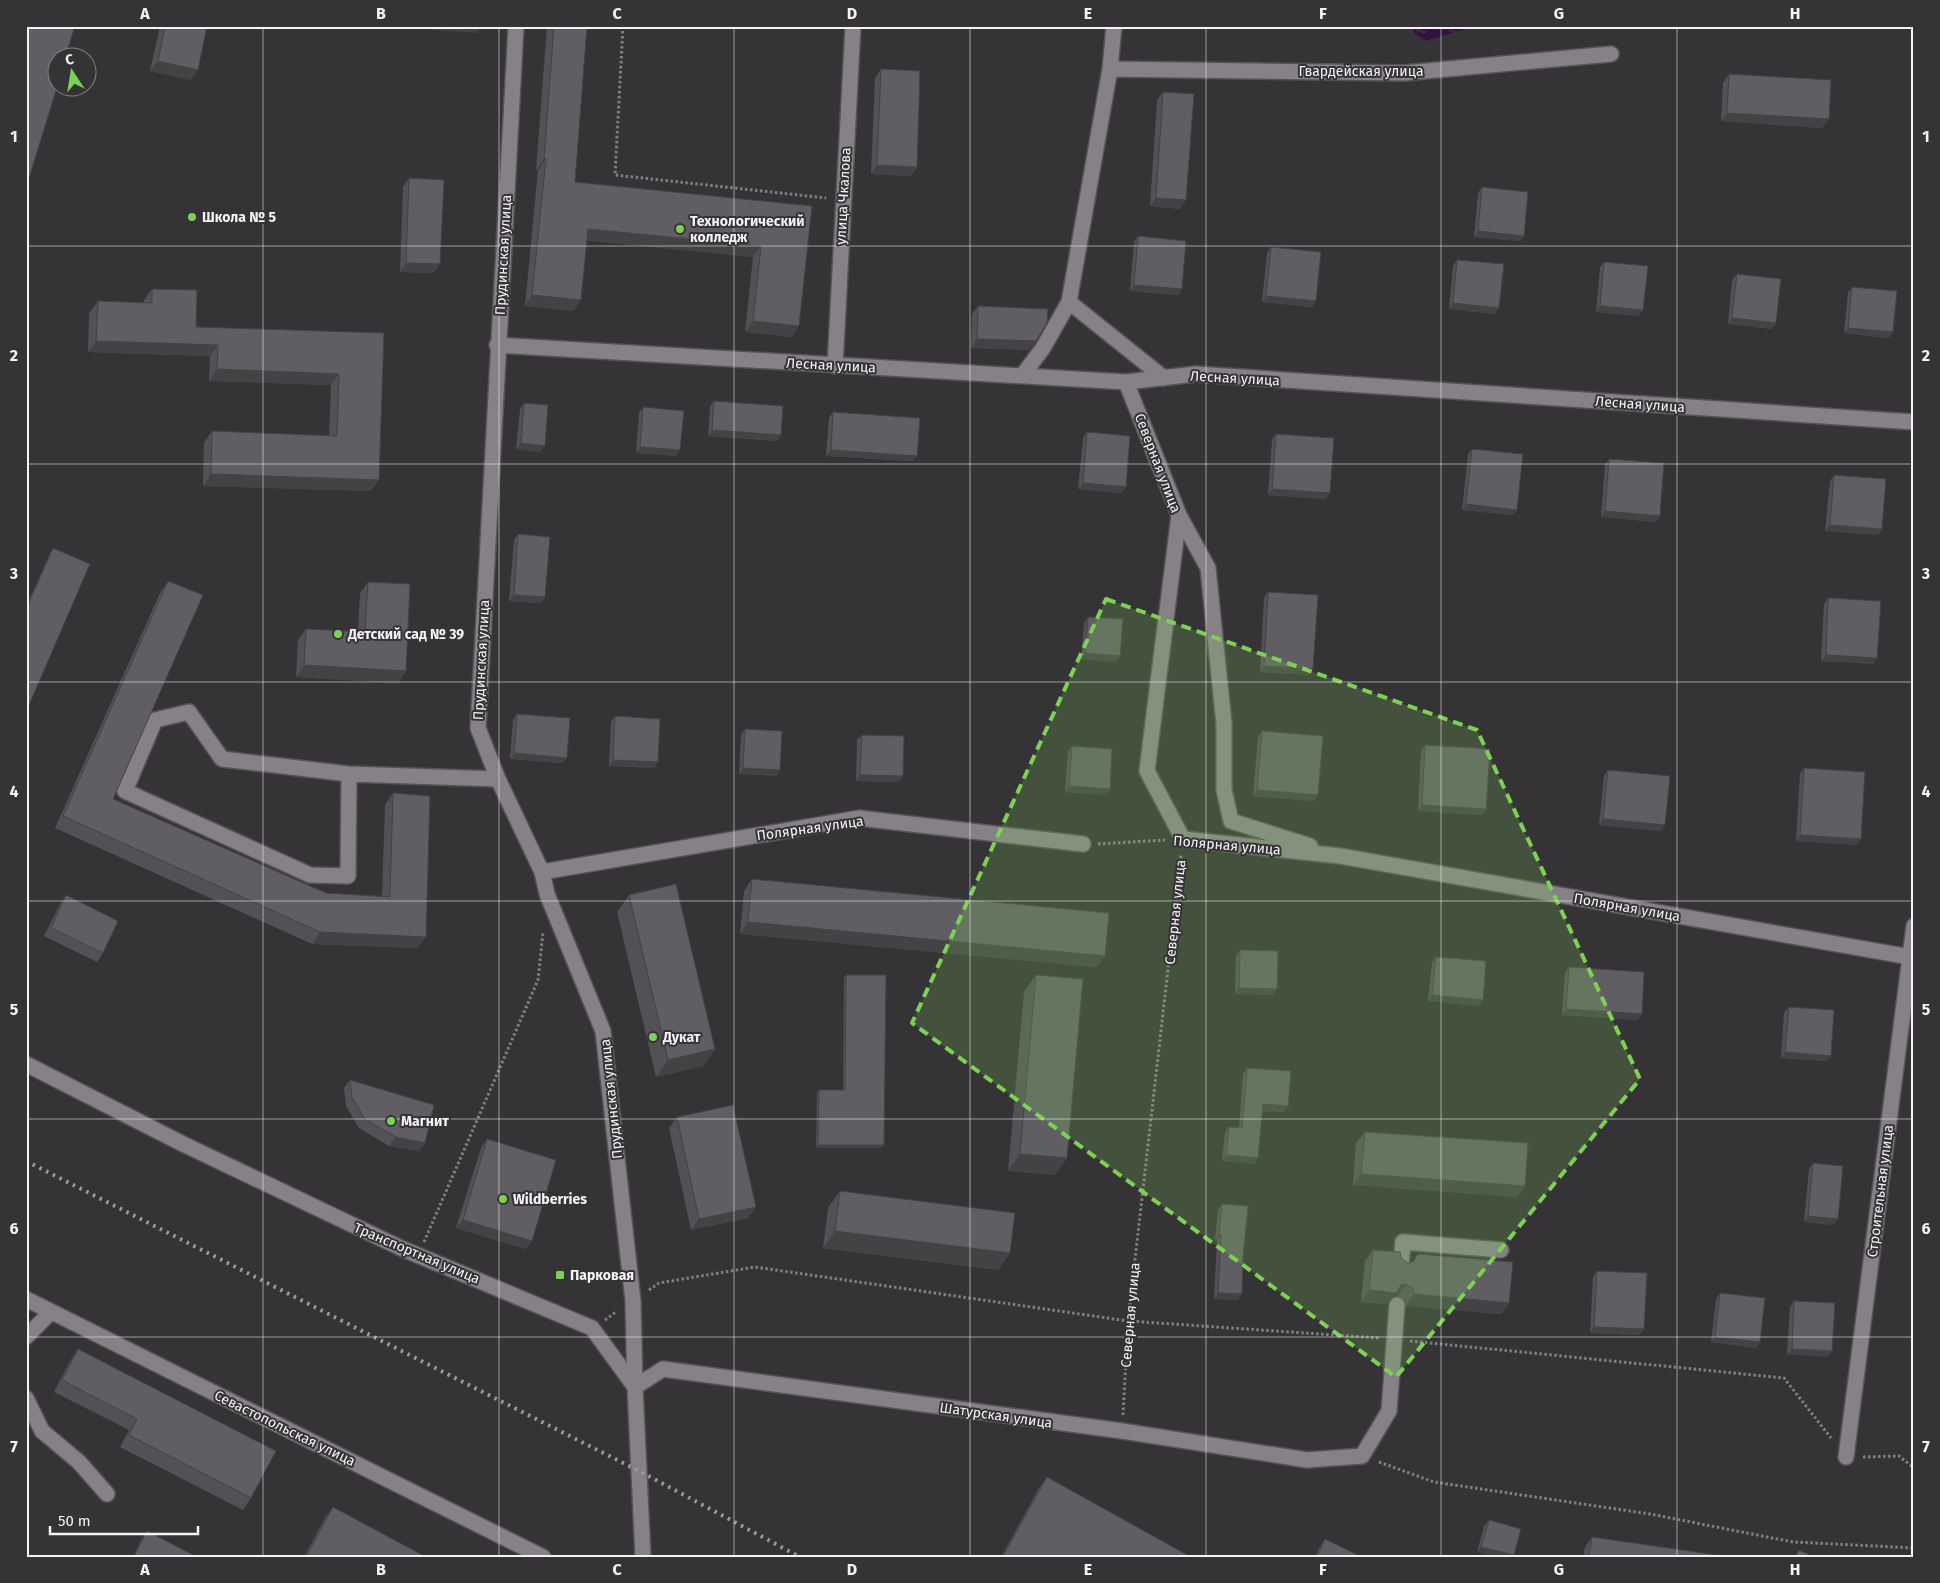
<svg xmlns="http://www.w3.org/2000/svg" width="1940" height="1583" font-family="'Fira Sans',sans-serif">
  <defs>
    <pattern id="water-ripples" width="26" height="14" patternUnits="userSpaceOnUse" patternTransform="scale(1.25)"><rect width="26" height="14" fill="#32133d"/><path d="M2 4q2-2 4 0t4 0M15 11q2-2 4 0t4 0" fill="none" stroke="#50365a"/></pattern>
  </defs>
  <rect width="100%" height="100%" fill="#363337"/>
  <path fill="url(#water-ripples)" d="M1414 26H1476L1426 41 1414 33Z"/>
  <g fill="none" stroke-linecap="round" stroke-linejoin="round">
    <defs>
      <path id="minor" d="M516 26 478 728 498 779 542 872 547 894 603 1031 633 1301 635 1387
        M1110 69 1404 73 1611 54
        M1069 302 1164 378
        M497 345 1126 382 1196 374 1914 422
        M835 366 853 26
        M1022 376 1043 348 1069 302 1110 69 1114 26
        M1126 382 1179 515 1147 771 1183 839 1340 856 1910 957
        M1179 515 1208 568 1224 724V790L1231 821 1310 846
        M349 774 222 759 189 712 155 720 125 791 310 875 348 876 349 774 498 779
        M542 872 859 818 1083 844
        M26 1064 183 1144 403 1249 592 1328 635 1387 643 1557
        M1401 1265 1403 1242 1501 1250
        M26 1299 543 1557
        M26 1337 51 1312
        M635 1387 663 1369 1122 1431 1307 1460 1362 1456 1389 1411 1397 1305
        M26 1398 42 1431 79 1462 107 1494
        M1846 1457 1914 926"/>
    </defs>
    <use href="#minor" stroke="#555256" stroke-width="18"/>
    <path stroke="#827f83" stroke-width="3" stroke-dasharray="2.5 2.5" stroke-linecap="butt" d="M623 26 615 175 826 198
      M1098 844 1165 840
      M424 1242 538 980 543 932
      M649 1290 659 1283 755 1267 1128 1321 1379 1338
      M605 1320 616 1312
      M1410 1341 1784 1378 1831 1438
      M1123 1415 1128 1321 1181 855
      M1863 1457 1899 1456 1914 1468
      M1379 1462 1434 1482 1650 1514 1793 1542 1914 1548"/>
    <use href="#minor" stroke="#858187" stroke-width="15"/>
    <path stroke="#9d9a9e" stroke-width="4" stroke-dasharray="2.5 5" stroke-linecap="butt" d="M26 1161 641 1472 800 1557"/>
  </g>
  <path fill="#535155" d="M160 26H207L191 80 150 71Z
    M547 26H587L575 182 812 206 792 337 745 332 753 257 587 240 581 300 573 311 525 306 538 170H536Z
    M881 69 917 167 911 176 871 174 875 78Z
    M1729 74 1822 128 1721 121 1723 83Z
    M1163 92 1180 209 1150 206 1157 100Z
    M409 178 434 273 400 272 403 187Z
    M1482 187 1524 236 1520 241 1474 237 1478 193Z
    M1138 236 1182 289 1178 295 1130 291 1134 242Z
    M1271 247 1316 301 1312 307 1262 302 1267 253Z
    M1457 260 1495 314 1449 309 1453 266Z
    M1604 262 1639 316 1596 312 1600 267Z
    M1737 274 1776 323 1772 329 1728 324 1732 280Z
    M1852 287 1889 338 1844 333 1848 293Z
    M152 289 196 327 384 333 379 480 370 491 203 486 204 443 212 431 329 436 331 385 209 381 210 356 88 352 89 313 98 301 144 303V300Z
    M978 306 1030 350 971 348 972 314Z
    M714 401 781 435 777 441 708 436 710 406Z
    M524 403 540 452 516 449 520 409Z
    M643 407 680 450 676 456 636 453 639 413Z
    M833 412 913 461 826 456 829 418Z
    M1087 432 1126 487 1121 493 1078 489 1083 438Z
    M1276 434 1326 499 1268 495 1272 440Z
    M1472 449 1517 510 1513 515 1462 510 1468 454Z
    M1609 459 1660 516 1656 522 1601 517 1605 465Z
    M1834 475 1882 529 1878 535 1825 531 1830 481Z
    M518 534 545 597 541 603 509 601 514 540Z
    M53 548 26 712V607L51 551Z
    M168 581 113 799 326 893 382 896 385 805 393 793 426 937 417 948 312 944 55 828 160 593Z
    M368 582 398 683 296 677 298 640 306 629 358 631 360 593Z
    M1268 592 1309 675 1260 672 1264 598Z
    M1828 598 1877 658 1873 664 1821 661 1824 604Z
    M1088 617 1116 662 1081 659 1084 623Z
    M517 714 563 763 510 759 513 720Z
    M615 716 654 768 609 766 611 722Z
    M745 729 780 770 776 776 739 774 741 735Z
    M1262 731 1314 801 1253 796 1258 737Z
    M862 735 903 776 899 782 856 781 857 740Z
    M1425 745 1486 809 1482 815 1418 811 1421 751Z
    M1072 746 1106 795 1065 792 1068 752Z
    M1804 768 1856 845 1796 841 1800 774Z
    M1608 770 1661 831 1599 825 1604 776Z
    M752 879 1105 956 1096 967 740 934 744 891Z
    M66 895 103 953 97 962 44 936 60 904Z
    M629 895 715 1049 703 1066 656 1077 617 912Z
    M1240 950 1273 995 1235 994 1236 956Z
    M1436 957 1483 1000 1478 1006 1428 1001 1432 963Z
    M1569 967 1642 1014 1637 1020 1562 1015 1565 973Z
    M846 975 882 1148H816L817 1093 819 1090H843L844 978Z
    M1036 975 1067 1158 1055 1175 1008 1171 1024 992Z
    M1789 1007 1826 1061 1781 1058 1784 1013Z
    M1247 1068 1284 1112 1263 1111 1254 1164 1222 1161 1225 1133 1229 1127 1239 1128 1243 1074Z
    M350 1080 425 1143 419 1151 389 1146 359 1128 346 1106 344 1088Z
    M677 1117 756 1207 748 1218 691 1230 669 1128Z
    M1365 1132 1525 1186 1517 1197 1353 1185 1356 1143Z
    M487 1139 532 1241 525 1249 456 1228 481 1148Z
    M1813 1163 1834 1225 1804 1222 1809 1169Z
    M840 1191 1010 1253 998 1270 823 1248 828 1208Z
    M1222 1204 1238 1300 1214 1299 1217 1240H1215L1218 1210Z
    M1373 1250 1401 1258 1408 1263 1509 1303 1501 1314 1406 1306 1405 1301 1398 1296 1393 1297 1388 1304 1361 1302 1365 1261Z
    M1597 1271 1640 1335 1590 1333 1593 1277Z
    M1720 1293 1760 1342 1756 1348 1711 1342 1716 1299Z
    M1794 1301 1832 1351 1828 1357 1787 1354 1790 1307Z
    M78 1349 251 1498 243 1510 120 1447 129 1430 54 1392 70 1361Z
    M1047 1477 1191 1557H1001L1039 1488Z
    M333 1507 426 1557H304L325 1518Z
    M1489 1520 1514 1555 1513 1557H1494L1477 1552 1484 1526Z
    M147 1531 197 1557H133L141 1540Z
    M1592 1537 1731 1557H1583L1585 1547Z
    M1325 1539 1362 1557H1315L1319 1548Z"/>
  <path fill="#444245" d="M436 26H482L477 33 433 30Z
    M158 61 198 70 191 80 150 71Z
    M1727 113 1829 119 1822 128 1721 121Z
    M544 159H546L538 170H536Z
    M877 165 917 167 911 176 871 174Z
    M1156 198 1186 200 1180 209 1150 206Z
    M588 229 761 246 753 257 581 240Z
    M1478 231 1524 236 1520 241 1474 237Z
    M406 263 440 264 434 273 400 272Z
    M1134 285 1182 289 1178 295 1130 291Z
    M532 295 581 300 573 311 525 306Z
    M1266 296 1316 301 1312 307 1262 302Z
    M1453 303 1499 308 1495 314 1449 309Z
    M1600 306 1643 310 1639 316 1596 312Z
    M1732 318 1776 323 1772 329 1728 324Z
    M753 321 799 326 792 337 745 332Z
    M1848 328 1893 332 1889 338 1844 333Z
    M977 339 1036 341 1030 350 971 348Z
    M96 341 218 345 210 356 88 352Z
    M217 369 339 374 331 385 209 381Z
    M712 430 781 435 777 441 708 436Z
    M521 443 545 446 540 452 516 449Z
    M640 447 680 450 676 456 636 453Z
    M831 450 917 456 913 461 826 456Z
    M211 474 379 480 370 491 203 486Z
    M1083 483 1126 487 1121 493 1078 489Z
    M1272 489 1330 493 1326 499 1268 495Z
    M1466 504 1517 510 1513 515 1462 510Z
    M1605 511 1660 516 1656 522 1601 517Z
    M1830 525 1882 529 1878 535 1825 531Z
    M514 595 545 597 541 603 509 601Z
    M1085 653 1120 656 1116 662 1081 659Z
    M1826 655 1877 658 1873 664 1821 661Z
    M304 665 406 671 398 683 296 677Z
    M1264 666 1313 669 1309 675 1260 672Z
    M514 753 567 758 563 763 510 759Z
    M613 760 658 762 654 768 609 766Z
    M743 768 780 770 776 776 739 774Z
    M860 775 903 776 899 782 856 781Z
    M1069 786 1110 789 1106 795 1065 792Z
    M1257 790 1318 795 1314 801 1253 796Z
    M1422 805 1486 809 1482 815 1418 811Z
    M1603 819 1665 825 1661 831 1599 825Z
    M1800 835 1861 839 1856 845 1796 841Z
    M748 922 1105 956 1096 967 740 934Z
    M320 932 426 937 417 948 312 944Z
    M1239 988 1277 989 1273 995 1235 994Z
    M1432 995 1483 1000 1478 1006 1428 1001Z
    M1566 1009 1642 1014 1637 1020 1562 1015Z
    M715 1049 703 1066 656 1077 668 1060Z
    M1785 1052 1831 1056 1826 1061 1781 1058Z
    M1263 1104 1288 1106 1284 1112 1259 1110Z
    M396 1137 425 1143 419 1151 389 1146Z
    M818 1145H884L882 1148H816Z
    M1020 1154 1067 1158 1055 1175 1008 1171Z
    M1226 1155 1258 1158 1254 1164 1222 1161Z
    M1361 1174 1525 1186 1517 1197 1353 1185Z
    M756 1207 748 1218 691 1230 699 1219Z
    M1808 1216 1838 1219 1834 1225 1804 1222Z
    M463 1220 532 1241 525 1249 456 1228Z
    M835 1231 1010 1253 998 1270 823 1248Z
    M1219 1234H1221L1217 1240H1215Z
    M1406 1284 1398 1296 1393 1297 1388 1304 1361 1302 1369 1290Z
    M1218 1293 1242 1294 1238 1300 1214 1299Z
    M1414 1294 1509 1303 1501 1314 1406 1306Z
    M1594 1327 1644 1329 1640 1335 1590 1333Z
    M1715 1337 1760 1342 1756 1348 1711 1342Z
    M1792 1349 1832 1351 1828 1357 1787 1354Z
    M1481 1547 1514 1555 1513 1557H1494L1477 1552Z"/>
  <path fill="#615e63" stroke="#444245" d="M26 26H75L65 58H58V84L26 188Z
    M165 26H207L198 70 158 61Z
    M554 26H587L575 182 812 206 799 326 753 321 761 246 588 229 581 300 532 295 546 159H544Z
    M881 69 920 71 917 167 877 165Z
    M1729 74 1831 80 1829 119 1727 113Z
    M1163 92 1194 94 1186 200 1156 198Z
    M409 178 444 180 440 264 406 263Z
    M1482 187 1528 192 1524 236 1478 231Z
    M1138 236 1186 241 1182 289 1134 285Z
    M1271 247 1321 252 1316 301 1266 296Z
    M1457 260 1504 264 1499 308 1453 303Z
    M1604 262 1648 266 1643 310 1600 306Z
    M1737 274 1781 279 1776 323 1732 318Z
    M1852 287 1897 291 1893 332 1848 328Z
    M152 289 197 290 196 327 384 333 379 480 211 474 212 431 337 436 339 374 217 369 218 345 96 341 98 301 152 303Z
    M978 306 1048 309 1047 323 1036 341 977 339Z
    M714 401 783 406 781 435 712 430Z
    M524 403 548 405 545 446 521 443Z
    M643 407 684 411 680 450 640 447Z
    M833 412 920 418 917 456 831 450Z
    M1087 432 1130 436 1126 487 1083 483Z
    M1276 434 1334 438 1330 493 1272 489Z
    M1472 449 1523 454 1517 510 1466 504Z
    M1609 459 1664 463 1660 516 1605 511Z
    M1834 475 1886 479 1882 529 1830 525Z
    M518 534 550 537 545 597 514 595Z
    M53 548 90 564 26 712V609Z
    M168 581 203 595 113 799 326 893 390 897 393 793 430 796 426 937 320 932 63 816Z
    M368 582 410 584 406 671 304 665 306 629 365 632Z
    M1268 592 1318 595 1313 669 1264 666Z
    M1828 598 1881 601 1877 658 1826 655Z
    M1088 617 1123 619 1120 656 1085 653Z
    M517 714 570 718 567 758 514 753Z
    M615 716 660 719 658 762 613 760Z
    M745 729 782 731 780 770 743 768Z
    M1262 731 1323 736 1318 795 1257 790Z
    M862 735 904 736 903 776 860 775Z
    M1425 745 1490 749 1486 809 1422 805Z
    M1072 746 1112 749 1110 789 1069 786Z
    M1804 768 1865 772 1861 839 1800 835Z
    M1608 770 1670 776 1665 825 1603 819Z
    M752 879 1109 913 1105 956 748 922Z
    M676 884 715 1049 668 1060 629 895Z
    M66 895 118 921 103 953 51 928Z
    M1240 950 1278 951 1277 989 1239 988Z
    M1436 957 1486 961 1483 1000 1432 995Z
    M1569 967 1644 972 1642 1014 1566 1009Z
    M846 975H886L884 1145H818L819 1090H845Z
    M1036 975 1083 979 1067 1158 1020 1154Z
    M1789 1007 1834 1010 1831 1056 1785 1052Z
    M1247 1068 1291 1071 1288 1106 1263 1104 1258 1158 1226 1155 1229 1127 1242 1128Z
    M350 1080 434 1105 425 1143 396 1137 365 1119 352 1097Z
    M733 1105 756 1207 699 1219 677 1117Z
    M1365 1132 1528 1143 1525 1186 1361 1174Z
    M487 1139 556 1160 532 1241 463 1220Z
    M1813 1163 1843 1166 1838 1219 1808 1216Z
    M840 1191 1015 1213 1010 1253 835 1231Z
    M1222 1204 1248 1206 1243 1257 1242 1294 1218 1293 1221 1234H1219Z
    M1373 1250 1400 1252 1401 1258 1408 1263 1413 1262 1418 1254 1513 1262 1509 1303 1414 1294 1413 1289 1406 1284 1401 1285 1396 1293 1369 1290Z
    M1597 1271 1647 1273 1644 1329 1594 1327Z
    M1720 1293 1765 1298 1760 1342 1715 1337Z
    M1794 1301 1835 1303 1832 1351 1792 1349Z
    M78 1349 276 1451 251 1498 129 1435 137 1419 62 1380Z
    M1047 1477 1191 1557H1004L1003 1556Z
    M333 1507 426 1557H310L307 1555Z
    M1489 1520 1521 1529 1514 1555 1481 1547Z
    M147 1531 197 1557H134Z
    M1592 1537 1731 1557H1589Z
    M1325 1539 1362 1557H1317Z
    M1799 1550 1815 1557H1795Z"/>
  <path fill="#7dd154" fill-opacity="0.2" stroke="#7dd154" stroke-width="4" stroke-dasharray="10 6" stroke-linejoin="round" d="M1106 599 1477 730 1640 1079 1396 1377 912 1023Z"/>
  <path fill="none" stroke="#f5f3f6" stroke-width="1" stroke-opacity="0.55" d="M263 26V1557M499 26V1557M734 26V1557M970 26V1557M1206 26V1557M1441 26V1557M1677 26V1557M26 246H1914M26 464H1914M26 682H1914M26 901H1914M26 1119H1914M26 1337H1914"/>
  <g fill="#7dd154" stroke="#363337" stroke-width="2">
    <circle cx="192" cy="217" r="5"/>
    <circle cx="680" cy="229" r="5"/>
    <circle cx="338" cy="634" r="5"/>
    <circle cx="653" cy="1037" r="5"/>
    <circle cx="391" cy="1121" r="5"/>
    <circle cx="503" cy="1199" r="5"/>
    <rect x="555" y="1270" width="10" height="10" rx="2.5"/>
  </g>
  <g text-anchor="middle" stroke-width="4" stroke-linejoin="round" paint-order="stroke">
    <g font-size="14" fill="#f5f3f6" stroke="#363337">
      <text x="1361" y="76">Гвардейская улица</text>
      <text transform="translate(843 196) rotate(-87)" y="5">улица Чкалова</text>
      <text transform="translate(503 255) rotate(-87)" y="5">Прудинская улица</text>
      <text transform="translate(831 365) rotate(3)" y="5">Лесная улица</text>
      <text transform="translate(1235 378) rotate(3)" y="5">Лесная улица</text>
      <text transform="translate(1640 404) rotate(4)" y="5">Лесная улица</text>
      <text transform="translate(1158 463) rotate(69)" y="5">Северная улица</text>
      <text transform="translate(481 660) rotate(-87)" y="5">Прудинская улица</text>
      <text transform="translate(810 828) rotate(-8)" y="5">Полярная улица</text>
      <text transform="translate(1227 845) rotate(5)" y="5">Полярная улица</text>
      <text transform="translate(1627 907) rotate(10)" y="5">Полярная улица</text>
      <text transform="translate(1175 912) rotate(-84)" y="5">Северная улица</text>
      <text transform="translate(611 1099) rotate(-96)" y="5">Прудинская улица</text>
      <text transform="translate(1880 1191) rotate(-83)" y="5">Строительная улица</text>
      <text transform="translate(417 1253) rotate(23)" y="5">Транспортная улица</text>
      <text transform="translate(1130 1315) rotate(-85)" y="5">Северная улица</text>
      <text transform="translate(996 1415) rotate(8)" y="5">Шатурская улица</text>
      <text transform="translate(285 1428) rotate(26)" y="5">Севастопольская улица</text>
    </g>
    <g font-size="14" font-weight="bold" fill="#f5f3f6" stroke="#363337" text-anchor="start">
      <text x="202" y="222">Школа № 5</text>
      <text x="690" y="226">Технологический<tspan x="690" dy="16">колледж</tspan></text>
      <text x="348" y="639">Детский сад № 39</text>
      <text x="663" y="1042">Дукат</text>
      <text x="401" y="1126">Магнит</text>
      <text x="513" y="1204">Wildberries</text>
      <text x="570" y="1280">Парковая</text>
    </g>
  </g>
  <rect width="1940" height="1583" fill="none" stroke="#363337" stroke-width="55"/>
  <g transform="translate(72 72) rotate(348)"><circle r="24" fill="#363337" stroke="#828083"/>
  <path d="M0-4L9 19L0 12L-9 19Z" fill="#7dd154"/>
  <text y="-8" font-size="14" font-weight="bold" text-anchor="middle" fill="#f5f3f6">С</text>
  </g>
  <path d="M50 1526v8h148v-8" fill="none" stroke="#f5f3f6" stroke-width="2.5"/>
  <text x="58" y="1526" font-size="15" fill="#f5f3f6" stroke="#363337" stroke-width="4" paint-order="stroke">50 m</text>
  <rect x="28" y="28" width="1884" height="1528" fill="none" stroke="#f5f3f6" stroke-width="2"/>
  <g font-size="16" text-anchor="middle" font-weight="bold" fill="#f5f3f6">
    <text x="145" y="19">A</text>
    <text x="381" y="19">B</text>
    <text x="617" y="19">C</text>
    <text x="852" y="19">D</text>
    <text x="1088" y="19">E</text>
    <text x="1323" y="19">F</text>
    <text x="1559" y="19">G</text>
    <text x="1795" y="19">H</text>
    <text x="14" y="142">1</text>
    <text x="1926" y="142">1</text>
    <text x="14" y="361">2</text>
    <text x="1926" y="361">2</text>
    <text x="14" y="579">3</text>
    <text x="1926" y="579">3</text>
    <text x="14" y="797">4</text>
    <text x="1926" y="797">4</text>
    <text x="14" y="1015">5</text>
    <text x="1926" y="1015">5</text>
    <text x="14" y="1234">6</text>
    <text x="1926" y="1234">6</text>
    <text x="14" y="1452">7</text>
    <text x="1926" y="1452">7</text>
    <text x="145" y="1575">A</text>
    <text x="381" y="1575">B</text>
    <text x="617" y="1575">C</text>
    <text x="852" y="1575">D</text>
    <text x="1088" y="1575">E</text>
    <text x="1323" y="1575">F</text>
    <text x="1559" y="1575">G</text>
    <text x="1795" y="1575">H</text>
  </g>
</svg>
